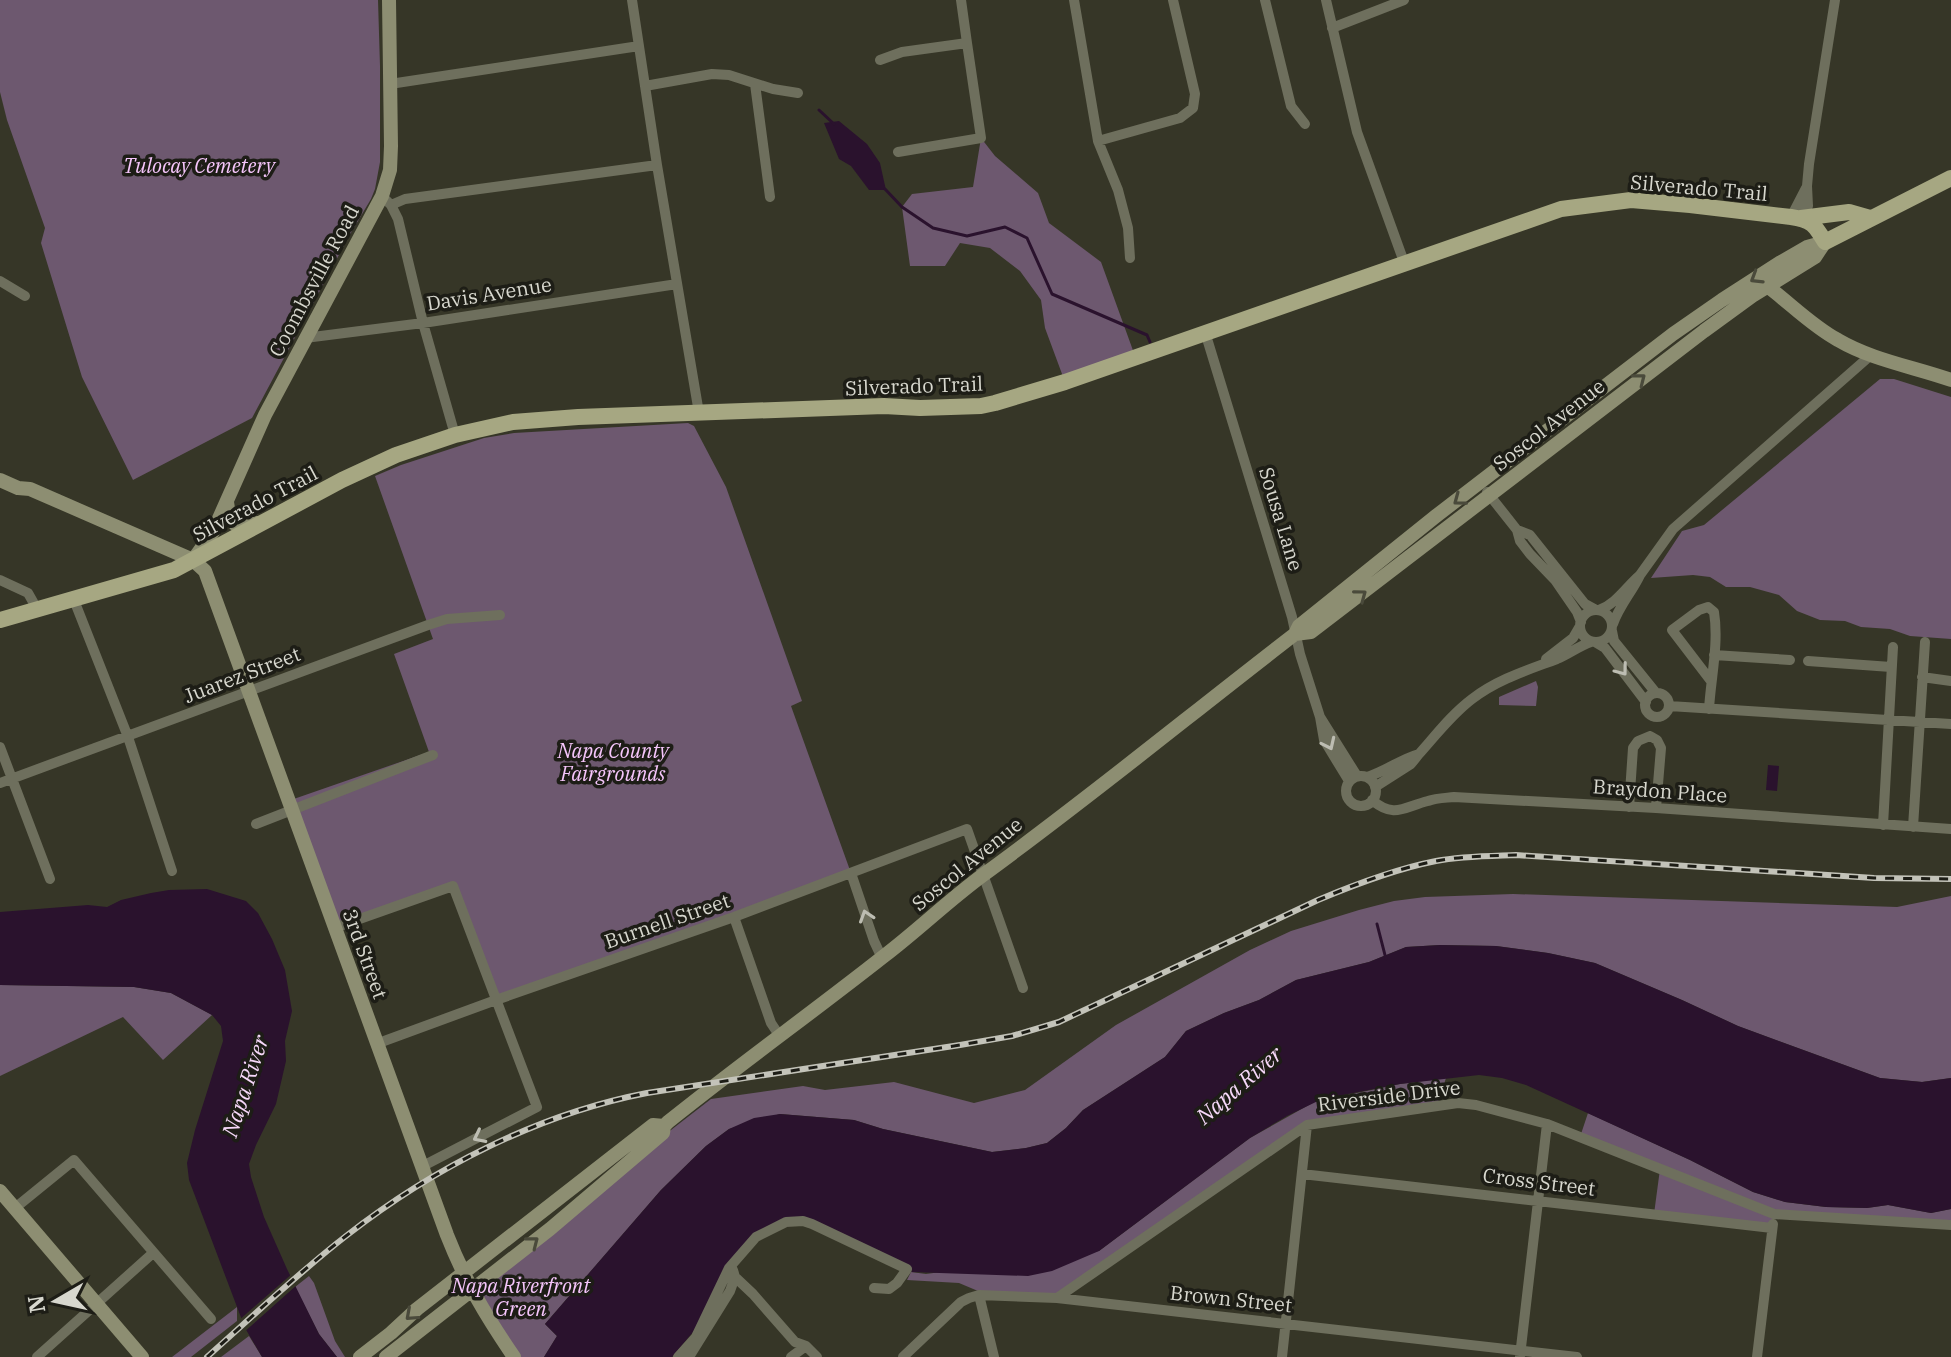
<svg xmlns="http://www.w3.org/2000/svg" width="1951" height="1357" font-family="'IBM Plex Serif',serif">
  <rect width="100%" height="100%" fill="#363627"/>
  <path fill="#6d586f" d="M0 0H378L380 66V162L375 189 371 199 349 236 252 418 133 480 82 377 41 243 45 228 7 120 0 92Z
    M981 138 995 156 1038 193 1049 223 1101 262 1135 356 1065 382 1045 328 1041 300 1020 271 990 248 960 243 945 266H910L902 207 912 194 973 187Z
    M1880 379H1894L1951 397V639L1910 636 1890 629 1861 627 1845 621 1820 620 1797 611 1779 595 1750 587H1726L1710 577 1693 575 1651 578 1682 531 1704 525Z
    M688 423 694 426 726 487 802 701 791 706 851 873 496 1000 453 887 334 928 288 801 429 752 394 654 433 639 375 476 401 465 484 438 514 433Z
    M1536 681 1538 687 1536 706 1499 705V697Z
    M1513 894 1897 907 1951 896V1078L1922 1082 1880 1078 1738 1026 1682 1000 1595 963 1548 953 1496 946 1440 945 1406 947 1369 962 1296 980 1259 1000 1224 1013 1186 1031 1165 1057 1083 1110 1066 1128 1047 1143 1026 1148 992 1152 883 1129 854 1120 780 1114 729 1129 706 1146 661 1190 545 1324 557 1336 544 1357H514L471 1290 609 1178 711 1099 803 1086 825 1090 894 1082 974 1103 1025 1090 1116 1025 1250 950 1291 931 1359 910 1394 901 1425 897Z
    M0 985 134 987 171 993 212 1015 163 1060 123 1017 0 1076Z
    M1446 1078 1437 1105 1307 1125 1057 1298 978 1291 959 1283 907 1280 911 1272 926 1274 1099 1251 1250 1138 1314 1102 1400 1084Z
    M1588 1113 1690 1160 1753 1192 1785 1202 1826 1207 1867 1208 1888 1205 1931 1213 1951 1209V1225L1774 1214 1772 1228 1654 1214 1660 1169 1580 1137Z
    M309 1276 314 1283 335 1341 345 1357H337L319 1334 295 1287Z
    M237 1307V1321L191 1357H172Z
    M249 1336 262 1357H221Z"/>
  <path fill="#2a122d" d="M839 121 867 144 880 163 886 190H869L851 166 839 159 824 123Z
    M1768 765 1779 766 1777 791 1766 790Z
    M207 889 246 901 258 913 272 939 285 970 292 1011 285 1041 286 1061 276 1104 256 1145 249 1164 251 1177 264 1217 287 1269 319 1334 337 1357H262L245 1328 189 1180 187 1163 195 1130 223 1041 221 1026 212 1015 171 993 134 987 0 985V912L88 905 107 907 121 900 151 893 169 890Z
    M1440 945 1496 946 1548 953 1595 963 1682 1000 1738 1026 1880 1078 1922 1082 1951 1078V1209L1931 1213 1888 1205 1867 1208 1826 1207 1785 1202 1753 1192 1690 1160 1526 1085 1502 1078 1479 1075 1400 1084 1322 1099 1287 1116 1250 1138 1099 1251 1052 1271 1028 1276 911 1272 912 1269 814 1221 758 1233 693 1332 672 1357H544L557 1336 545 1324 661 1190 706 1146 729 1129 754 1118 780 1114 854 1120 883 1129 992 1152 1026 1148 1047 1143 1066 1128 1083 1110 1165 1057 1186 1031 1224 1013 1259 1000 1296 980 1369 962 1406 947Z"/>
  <path fill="#363627" d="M293 1273 298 1284 243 1333 238 1321Z"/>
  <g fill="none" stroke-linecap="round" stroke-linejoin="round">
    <path stroke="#2a122d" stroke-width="3" d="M819 110 834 124
      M885 189 902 207 933 228 967 236 1005 227 1027 238 1052 294 1147 335 1150 342
      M1377 924 1386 959"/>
    <path stroke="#6e6f5d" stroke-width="10" d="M632 0 657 165 699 413
      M1074 0 1098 141 1118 190 1128 228 1130 258
      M1265 0 1291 106 1305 124
      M1326 0 1357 132 1404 262
      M1332 28 1404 0
      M880 60 902 52 967 43 961 0
      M390 84 639 46
      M755 84 770 197
      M645 86 712 74 729 75 773 89 798 93
      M1098 141 1180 118 1193 108 1195 94 1173 0
      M898 152 981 138 967 43
      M386 200 391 205 398 219 423 323 455 435
      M391 205 405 199 657 165
      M1791 217 1806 188
      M1801 218 1808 206 1807 186 1809 164 1835 0
      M0 281 25 296
      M1205 332 1292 617 1300 654 1320 717
      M305 338 423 323 677 284
      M1487 492 1517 530 1520 541 1530 554 1555 580 1577 612 1581 622
      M1517 530 1530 535 1585 604 1596 610
      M1640 575 1673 529 1871 355
      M0 580 28 593 37 609
      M74 600 128 737 172 871
      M1580 626a16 16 0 1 1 32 0a16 16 0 1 1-32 0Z
      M1599 610C1616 604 1626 587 1640 575 1632 592 1619 606 1613 624
      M1612 631 1614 641 1656 693
      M1595 642 1605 648 1646 702
      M1714 655 1790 660
      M1546 659 1573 638 1580 626
      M1808 661 1891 667
      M1922 677 1951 681
      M1645 705a12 12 0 1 1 24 0a12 12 0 1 1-24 0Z
      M1669 706 1951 724
      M1709 709C1711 677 1719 643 1714 612L1708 607 1699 610 1672 630 1711 681
      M1650 736 1657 740 1661 748 1656 808
      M0 747 50 879
      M1419 754C1436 735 1452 714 1472 699 1498 679 1528 670 1557 659 1569 654 1579 646 1591 642
      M1346 791a15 15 0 1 1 30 0a15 15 0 1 1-30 0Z
      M1367 777C1386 771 1401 759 1419 754L1411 764 1375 787
      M1349 781 1324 740 1320 717 1357 776
      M0 783 428 625 447 619 500 615
      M1372 800C1394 819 1404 807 1428 801 1436 798 1445 798 1454 797L1656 808 1951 829
      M1629 807 1633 748 1638 741 1650 736
      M256 824 433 755
      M1883 825 1893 647
      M1913 827 1925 642
      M851 873 874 941 882 958
      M734 917 771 1023 779 1035
      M334 928 453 886 537 1107 421 1167
      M376 1044 496 1000 734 917 967 829 1023 988
      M1302 1174 1772 1228
      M15 1208 74 1160 211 1319
      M729 1268 733 1270 735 1277 753 1294 795 1342 806 1346 817 1357
      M979 1295 994 1357
      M1057 1298 1307 1125 1458 1103 1476 1105 1547 1124 1774 1214 1951 1225
      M1520 1356 1547 1124
      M37 1357 153 1253
      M678 1357 696 1337 729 1268 756 1237 786 1222 803 1221 812 1224 907 1269 897 1283 889 1289 874 1288
      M689 1357 730 1291 735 1277
      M791 1357 806 1346
      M903 1357 961 1302 969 1298 979 1295 1057 1298 1577 1357
      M1282 1357 1307 1125
      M1757 1357 1773 1224"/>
    <path stroke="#8d8e72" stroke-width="14" d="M1767 286C1791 304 1812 326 1838 340 1872 360 1914 367 1951 380
      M0 480 18 488 30 489 193 560 205 571 447 1235C465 1281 486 1316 514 1357
      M227 502 229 515 235 524 241 526 258 523
      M193 560 213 532 265 415 382 196 390 170 391 146 389 0
      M1295 634 1311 632 1704 331 1752 296 1815 257 1825 242
      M0 1191 142 1357
      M360 1357 391 1333 417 1309 653 1125 664 1126
      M386 1357 550 1229 663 1133 664 1126 668 1122C739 1065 813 1012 884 956 918 930 949 900 983 875 1089 798 1191 714 1295 634L1299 626 1436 516 1673 334 1722 300 1781 262 1807 247 1825 242"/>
    <path stroke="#a6a782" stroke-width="16" d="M1801 218 1849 212 1870 218
      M0 620 174 570 342 480 396 455 455 435 513 422 578 417 884 406 920 408 981 406 995 403 1065 382 1561 209 1631 200 1690 205 1791 217C1812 220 1815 225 1825 242L1951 178"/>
    <defs>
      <path id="rail" d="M207 1357C253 1316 297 1274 346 1236 433 1168 538 1114 647 1093L960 1045 1012 1036 1059 1022 1318 900C1356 884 1395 869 1436 861 1462 856 1489 856 1516 855L1874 878 1951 879"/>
    </defs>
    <use href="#rail" stroke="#c3c3b9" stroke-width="6"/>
    <use href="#rail" stroke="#1d1d16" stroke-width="3" stroke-dasharray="9" stroke-linecap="butt"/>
  </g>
  <defs><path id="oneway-chevron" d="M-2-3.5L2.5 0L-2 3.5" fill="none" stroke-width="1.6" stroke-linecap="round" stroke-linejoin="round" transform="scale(2)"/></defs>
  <g stroke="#4a4a3b">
    <use href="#oneway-chevron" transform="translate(1756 278) rotate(148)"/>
    <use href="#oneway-chevron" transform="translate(1640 379) rotate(-38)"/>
    <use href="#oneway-chevron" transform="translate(1459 500) rotate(143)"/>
    <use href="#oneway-chevron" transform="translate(1361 595) rotate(-37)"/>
    <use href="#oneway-chevron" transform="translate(533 1242) rotate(-38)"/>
    <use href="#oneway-chevron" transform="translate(411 1315) rotate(138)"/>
  </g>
  <g stroke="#bdbdb2">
    <use href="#oneway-chevron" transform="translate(1622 670) rotate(53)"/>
    <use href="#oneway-chevron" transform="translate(1329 744) rotate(65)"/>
    <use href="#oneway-chevron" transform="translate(866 916) rotate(-108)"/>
    <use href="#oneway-chevron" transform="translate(479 1137) rotate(153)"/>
  </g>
  <g text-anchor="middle" stroke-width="7" stroke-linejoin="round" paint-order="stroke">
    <g font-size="20" font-style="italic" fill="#f6c6fc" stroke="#1d1d16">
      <text x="199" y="173">Tulocay Cemetery</text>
      <text x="613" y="758">Napa County<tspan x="613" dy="23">Fairgrounds</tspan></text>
      <text x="521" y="1293">Napa Riverfront<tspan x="521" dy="23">Green</tspan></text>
    </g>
    <g font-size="20" fill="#d7d7ce" stroke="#1d1d16">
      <text transform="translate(1699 188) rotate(5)" y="7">Silverado Trail</text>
      <text transform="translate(314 281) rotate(-62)" y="7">Coombsville Road</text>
      <text transform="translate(489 294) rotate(-9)" y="7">Davis Avenue</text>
      <text transform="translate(914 386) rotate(-2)" y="7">Silverado Trail</text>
      <text transform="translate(1549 425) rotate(-38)" y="7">Soscol Avenue</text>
      <text transform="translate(255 504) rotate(-28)" y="7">Silverado Trail</text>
      <text transform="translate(1281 519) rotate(73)" y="7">Sousa Lane</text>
      <text transform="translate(242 675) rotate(-21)" y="7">Juarez Street</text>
      <text transform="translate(1660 791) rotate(4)" y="7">Braydon Place</text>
      <text transform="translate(967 864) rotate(-39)" y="7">Soscol Avenue</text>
      <text transform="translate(667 921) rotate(-19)" y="7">Burnell Street</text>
      <text transform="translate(365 954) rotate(70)" y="7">3rd Street</text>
      <text transform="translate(1389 1096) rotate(-7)" y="7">Riverside Drive</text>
      <text transform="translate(1539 1182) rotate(7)" y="7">Cross Street</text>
      <text transform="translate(1231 1299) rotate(6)" y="7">Brown Street</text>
    </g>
    <g font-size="22" font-style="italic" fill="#f6d8f9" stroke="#1d1d16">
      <text transform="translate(1239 1085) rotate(-41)" y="8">Napa River</text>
      <text transform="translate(245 1086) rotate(-72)" y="8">Napa River</text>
    </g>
  </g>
  <g transform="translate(56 1301) rotate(261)" stroke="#1d1d16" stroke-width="6" paint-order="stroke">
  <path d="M0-6L14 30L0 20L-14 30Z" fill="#d7d7ce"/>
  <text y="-12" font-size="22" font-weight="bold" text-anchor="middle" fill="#d7d7ce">N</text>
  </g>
</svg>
